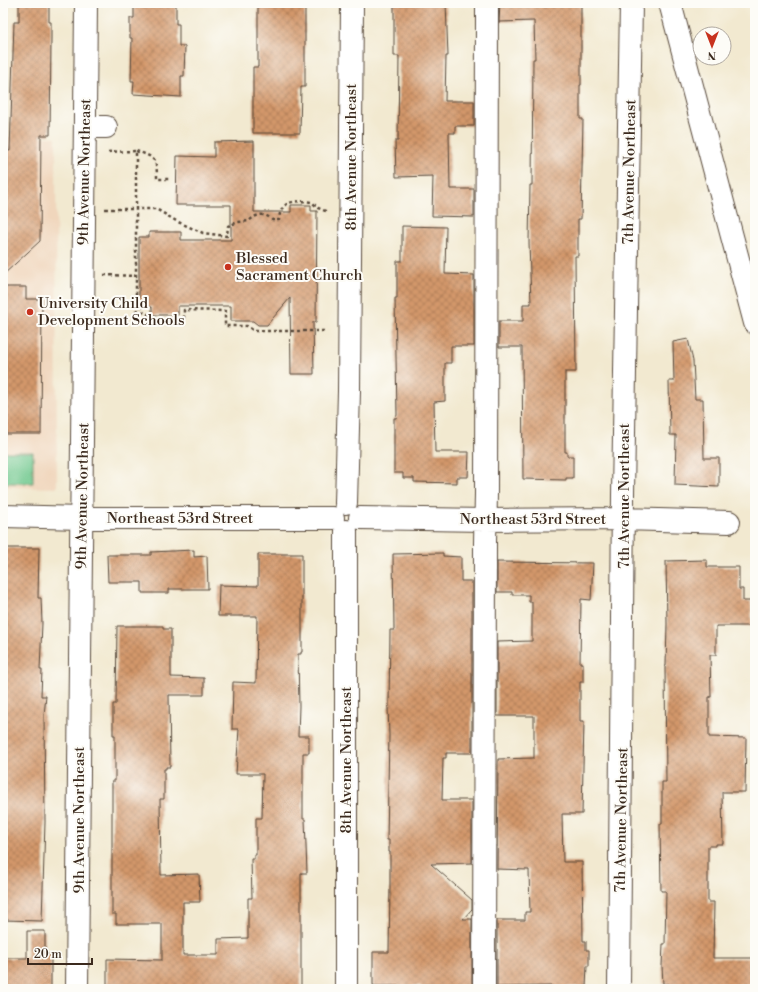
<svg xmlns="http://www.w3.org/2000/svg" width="758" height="992" font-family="'Libre Bodoni',serif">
  <defs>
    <pattern id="building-cross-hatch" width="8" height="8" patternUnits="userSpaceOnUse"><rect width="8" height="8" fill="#d3976a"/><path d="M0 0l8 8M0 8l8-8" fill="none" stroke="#ac7b57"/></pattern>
  </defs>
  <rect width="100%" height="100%" fill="#fdfcf7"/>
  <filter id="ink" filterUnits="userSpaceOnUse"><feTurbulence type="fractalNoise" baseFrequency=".025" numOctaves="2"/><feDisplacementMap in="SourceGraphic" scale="8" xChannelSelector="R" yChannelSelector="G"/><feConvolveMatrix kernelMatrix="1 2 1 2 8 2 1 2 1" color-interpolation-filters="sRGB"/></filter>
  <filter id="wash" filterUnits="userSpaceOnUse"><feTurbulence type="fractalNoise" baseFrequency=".012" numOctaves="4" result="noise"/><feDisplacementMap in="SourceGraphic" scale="16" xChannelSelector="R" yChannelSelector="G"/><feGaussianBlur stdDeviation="0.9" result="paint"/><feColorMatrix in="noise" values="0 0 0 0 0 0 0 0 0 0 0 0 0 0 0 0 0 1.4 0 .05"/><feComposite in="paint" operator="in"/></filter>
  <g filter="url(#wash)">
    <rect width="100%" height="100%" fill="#f2e9d0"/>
    <path fill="#f0d6bc" d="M3 137H56L57 488 3 487Z"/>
    <path fill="#70c88e" stroke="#567956" d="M3 452H33V483H3Z"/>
    <g id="blocks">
      <path fill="url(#building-cross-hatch)" d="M19 3H49V22H51V38L50 135H41L40 241 3 275V150L10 151 14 22H19Z
        M134 3H176V24H179V46H185L184 76H181V97L133 94 134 81H131L132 38H130V18H134Z
        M258 3H302V5H305V87H301L300 133H253V67H258Z
        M394 3H446L448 56H446L445 101H474V126H455V133H449L450 189H474V217L432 216 433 176 396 177 395 141H398L399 56H394Z
        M500 3H581V85H580V119H583L581 219H578V256H575L576 372H565V452H567V456H573V478H566V480L523 479 522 347H499V321H523V304H531L529 242 530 185H532L533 59H535L534 21 499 22Z
        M254 141V212H291V205H311V211H317L316 322H313L314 374H291L290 298 267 325H258L253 321H231V306H178V315H152V307H139V237H149V232H181V240H231V205H176L177 156 214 157V142Z
        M402 226 446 227 445 274 474 275V346H451V363H445V401L434 402 435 452H469L468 477H457V483L414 482V478H403V473H394V418H396L397 415 395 298H397V261H402Z
        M3 287H26V299H42L41 434H3Z
        M688 339 693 361 695 399H703L704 458H719V487L675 485 676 435H670L669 381H674L673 342Z
        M3 548H39L38 598H41L42 623 40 670H42L41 696H46L44 715 45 822 42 921 3 920Z
        M194 550V557L207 556 208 589H169V593H142V582H108L107 555H151V552Z
        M443 553V556L461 557V581H472V753H446V758H443L442 800H472V863L431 864 472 900V909L463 919H472V987H462V988H421V986H375L373 985V952H389L390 887V852H389V840H387L389 735 388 707H389L390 630H394L393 554Z
        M258 554H302V652H301V654H298L299 706 298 736H309V753H303V819H305L307 873H301V989H107V959L162 960V924H116V914H112V781H115V735H113V704H116L117 626H163V629H171V677L204 678V695H169L170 767H166V769H164V799H160L161 875 199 874 200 902H183V955H218V939L248 938V898H252L251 859H254V855H256V818H262L263 774H236L239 729H232L233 682 256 683 257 616H218L219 585 258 586Z
        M707 560V567H739V589H743V601H751L752 626H716V655H710L711 697H709V737L746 738 745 792H722L723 844H716V846H708V902H714L713 958H753L754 989H669V984H663L662 966 663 944H665L666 891H661L660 824H662V782H666L665 666H666L667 624 666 561Z
        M497 562 593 563 591 600 581 599 580 663H583V682H580V721H584L582 814H562L563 862H582L583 941H586V950H589V966H587L586 987H553V986L497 987V920H525V912H530L529 870 497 869 498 759 534 758V716H497V642L532 641V602H529V595H512V592H497Z
        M27 931H45V954H51V989H3V958H27Z"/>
    </g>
  </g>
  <g filter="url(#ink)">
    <use href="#blocks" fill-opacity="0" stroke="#564739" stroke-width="1"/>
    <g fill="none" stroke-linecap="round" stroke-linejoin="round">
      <defs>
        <path id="minor" d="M85 127H106
          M346 503 349 391 352 3
          M3 516 82 518H333
          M360 518 485 520 623 519 729 522
          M346 531V989
          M77 989 86 3
          M484 989 485 543 486 494 487 3
          M619 989 623 495 631 3"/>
        <path id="highway" d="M670 3 755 323"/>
      </defs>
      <use href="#minor" stroke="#564739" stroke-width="24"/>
      <use href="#highway" stroke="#564739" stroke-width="24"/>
      <path stroke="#564739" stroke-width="2.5" stroke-dasharray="3 3" stroke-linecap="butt" d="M136 151C155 157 157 159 157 179H169
        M105 209H136V151L105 152
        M104 275 139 276
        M324 331H254L247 326H225V311L184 310V321H158L152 318 147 313 136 310V209H156L178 222 203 233 227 236 228 226 238 222 249 221C256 214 265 212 272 220H279C280 200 296 200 312 202L318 208 328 212"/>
      <use href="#minor" stroke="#fff" stroke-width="22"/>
      <use href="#highway" stroke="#fff" stroke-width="22"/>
    </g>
  </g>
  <g fill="#c8321e" stroke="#fdfcf7" stroke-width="1.5">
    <circle cx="228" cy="267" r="4"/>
    <circle cx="30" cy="312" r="4"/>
  </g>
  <g text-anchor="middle" stroke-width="4" stroke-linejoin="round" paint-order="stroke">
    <g font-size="15" fill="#3b2a1e" stroke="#fdfcf7">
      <text transform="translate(351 157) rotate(-90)" y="5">8th Avenue Northeast</text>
      <text transform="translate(84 172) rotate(-89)" y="5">9th Avenue Northeast</text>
      <text transform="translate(629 172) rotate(-89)" y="5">7th Avenue Northeast</text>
      <text transform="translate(82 496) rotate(-89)" y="5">9th Avenue Northeast</text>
      <text transform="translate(624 496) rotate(-90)" y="5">7th Avenue Northeast</text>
      <text x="180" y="523">Northeast 53rd Street</text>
      <text x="533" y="524">Northeast 53rd Street</text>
      <text transform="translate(346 760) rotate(-90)" y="5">8th Avenue Northeast</text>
      <text transform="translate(79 820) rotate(-90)" y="5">9th Avenue Northeast</text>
      <text transform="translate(621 820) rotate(-89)" y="5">7th Avenue Northeast</text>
    </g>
    <g font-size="15" fill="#3b2a1e" stroke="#fdfcf7" text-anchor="start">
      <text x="236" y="263">Blessed<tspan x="236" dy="17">Sacrament Church</tspan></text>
      <text x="38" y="308">University Child<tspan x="38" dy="17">Development Schools</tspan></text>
    </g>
  </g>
  <rect width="758" height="992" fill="none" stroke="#fdfcf7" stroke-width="16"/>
  <g transform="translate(712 46) rotate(180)"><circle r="19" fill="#fdfcf7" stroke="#afa8a0"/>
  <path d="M0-3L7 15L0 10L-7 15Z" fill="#c8321e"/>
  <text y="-6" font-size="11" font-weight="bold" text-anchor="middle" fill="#3b2a1e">N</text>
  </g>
  <path d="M28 958v6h64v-6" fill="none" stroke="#3b2a1e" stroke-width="2"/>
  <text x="34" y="958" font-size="12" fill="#3b2a1e" stroke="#fdfcf7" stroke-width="3" paint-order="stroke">20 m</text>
</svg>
